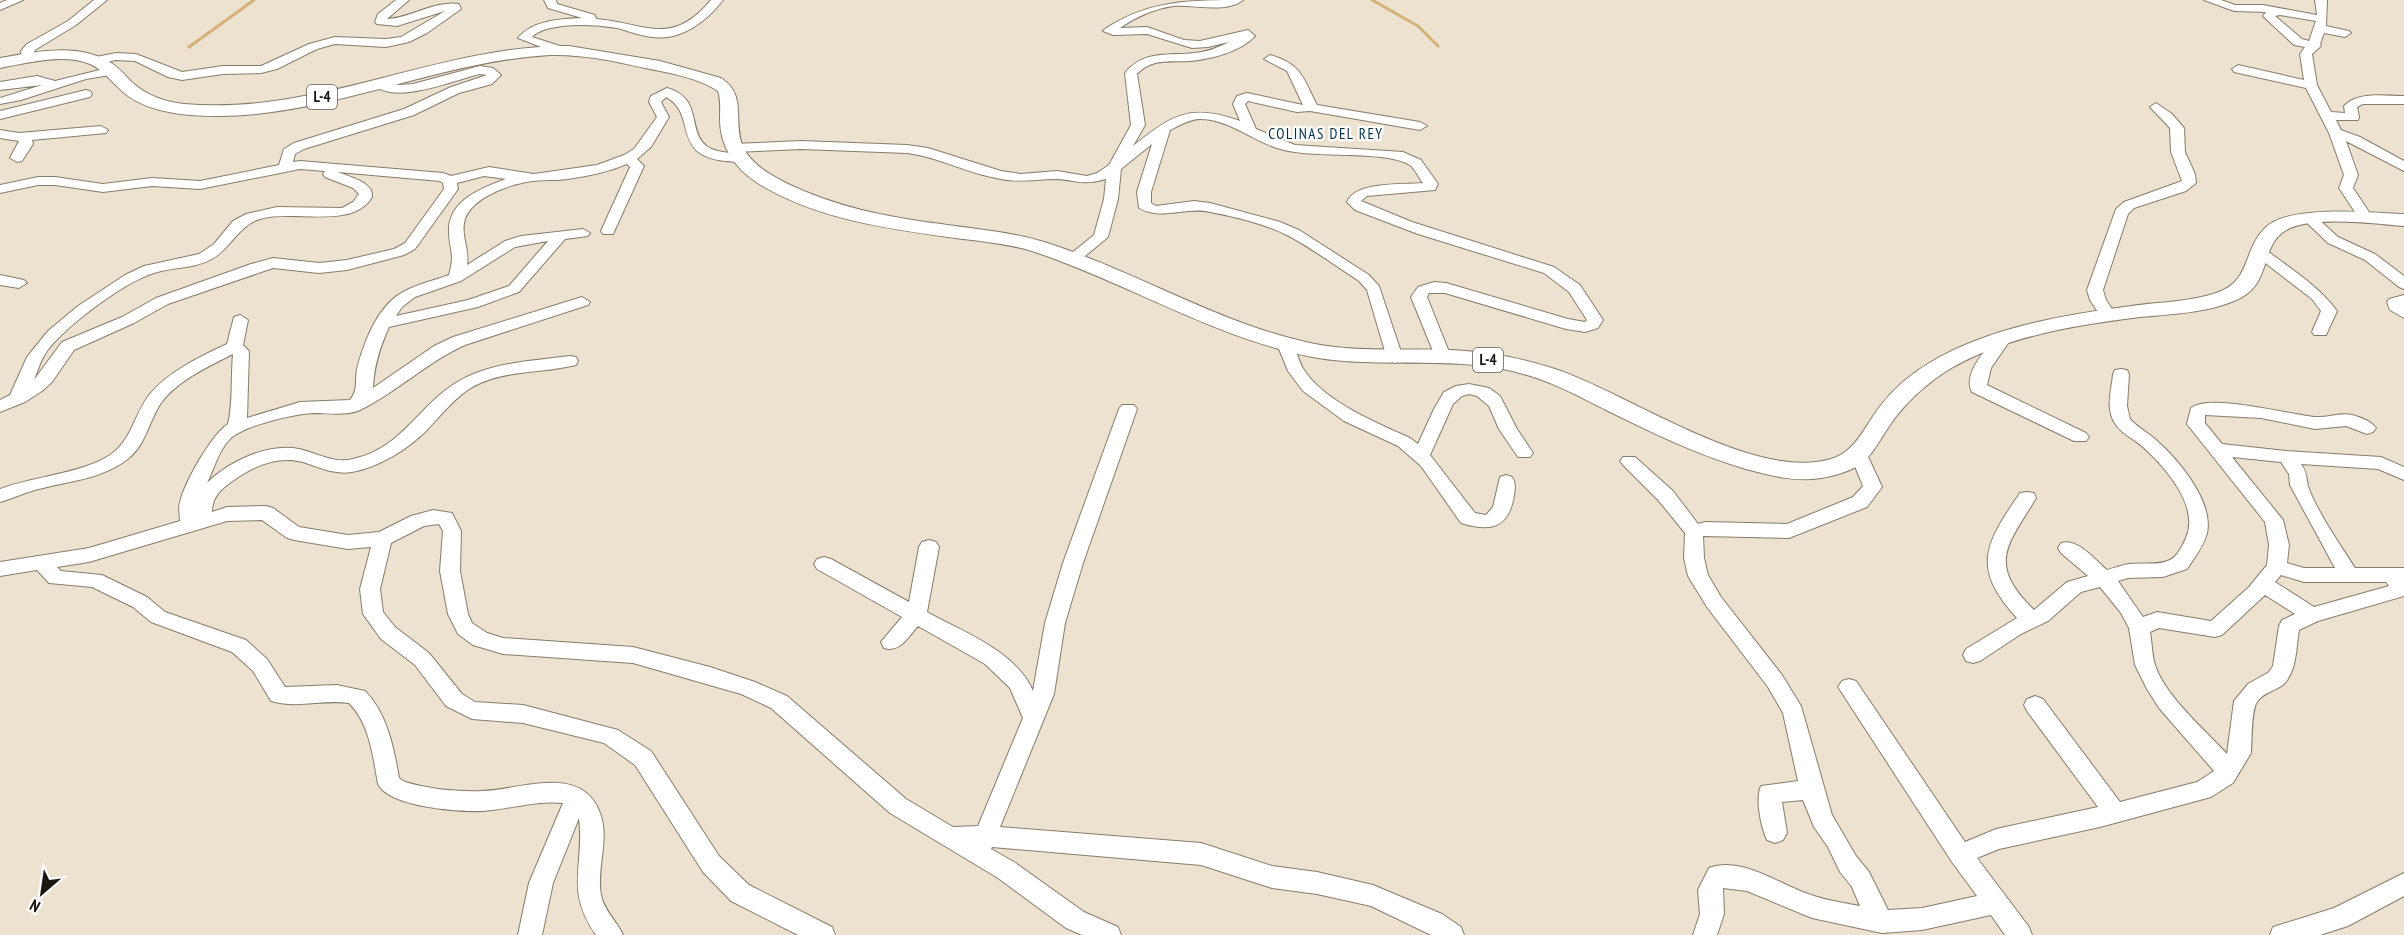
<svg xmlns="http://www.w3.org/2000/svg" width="2404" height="935" font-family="'PT Sans Narrow',sans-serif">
  <rect width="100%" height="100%" fill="#ede2d0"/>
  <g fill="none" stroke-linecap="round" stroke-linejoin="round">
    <path stroke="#d4b176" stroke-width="3" d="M1372 0 1418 26 1438 46
      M189 47 254 0"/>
    <defs>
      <path id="minor" d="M7 0H23L0 10V3Z
        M94 0H107L76 25 35 50 30 62H22L21 51 27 44 68 21Z
        M396 0H409L387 19C411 18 435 0 459 4L461 9 427 33 409 42 386 47 335 44 317 49 277 69 261 73 223 74 182 80 168 77 135 61 116 60 95 65 89 61 91 58 116 53 136 54 182 72 223 66H261L309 44 335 37 386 39 401 37 445 11 397 26 377 24 375 22 378 14Z
        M544 0H556L557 4 595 15 596 19C646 23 671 48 711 0H723C707 21 681 41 653 37 640 36 629 31 617 28 599 25 580 24 562 26 551 28 540 29 532 37L563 47 565 50 559 54 518 38C533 20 560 19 582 18L548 8Z
        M1243 0C1226 14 1193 4 1173 6 1153 9 1136 17 1120 28L1147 27 1184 40 1200 41 1248 30 1255 36C1240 52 1211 59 1190 61 1170 62 1152 58 1137 74L1145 125 1133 146C1172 115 1190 103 1240 121L1233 104 1237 96 1247 93 1303 105 1287 71 1264 59 1270 55C1302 64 1303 78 1317 105L1420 122 1427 126 1420 130 1310 111 1297 112 1248 101 1245 104 1256 129 1295 145 1403 152 1421 160 1438 184 1435 190 1367 196 1361 201 1412 222 1554 267 1580 285 1603 320 1598 328 1585 332 1566 329 1445 293H1429L1427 297 1451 357 1449 361H1437L1411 297 1418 287 1434 282 1446 283 1568 319 1585 322 1587 320 1569 292 1544 273 1418 234 1355 210 1347 202C1355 181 1403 185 1423 183 1419 178 1415 169 1410 165 1384 149 1312 160 1277 148 1252 140 1228 119 1200 119 1189 119 1179 126 1170 130L1151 192V203L1156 206 1194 201 1210 203 1280 222 1299 230 1369 275 1379 286 1403 358 1395 363 1387 358 1367 290 1359 281C1336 266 1313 249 1289 236 1266 224 1236 217 1210 212 1186 206 1162 221 1139 208L1137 192 1152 144 1121 169 1118 199 1108 237 1078 262 1073 264 1065 259 1068 256 1094 235 1104 199 1106 179C1081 186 1078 180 1056 179 1037 179 1020 183 1001 179 969 174 939 157 907 153L801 149 733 152 726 148 733 144 801 141 907 145 928 148 1001 171 1021 174 1057 171 1087 176 1097 173 1109 165 1131 125 1125 73C1143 50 1168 56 1194 53 1206 52 1218 48 1229 42L1208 47 1192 48 1147 34 1113 35 1103 31 1105 29C1148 0 1191 0 1243 0Z
        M2204 0H2221L2235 5H2263L2317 15 2315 0H2327L2326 26 2349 31 2351 33 2345 37 2324 33 2320 44 2321 46 2312 54 2317 85 2331 112 2345 113 2344 106C2358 91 2385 96 2404 96V104H2363L2357 107 2359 117 2358 120H2336L2341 130 2360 137 2404 161V171L2346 141 2358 175 2353 188 2373 218 2371 221H2361L2339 188 2344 175 2329 133 2306 88 2234 72 2232 69 2238 65 2304 80 2300 54 2305 47 2294 45 2265 18 2263 16 2266 12 2234 11ZM2280 15 2316 21 2309 41 2302 39 2275 16Z
        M480 66 493 68 501 75 492 84 459 93 414 115 304 149 295 154 293 162 300 161 443 173 451 176 489 167 534 174 597 165 624 155 634 149 657 117 649 102 651 96 667 88C704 98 686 132 708 147 719 154 733 152 745 155L747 158C741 164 733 161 725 161 670 155 698 114 666 97L661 102 669 117 651 147 637 159 644 166 613 234H603L601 231 630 167 627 164C608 172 588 176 568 179 553 181 537 179 522 183 503 187 472 199 465 219 460 235 470 249 467 265L505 241 521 236 583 229 590 233 588 236 565 239 519 292 478 307 389 327C380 347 374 365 373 388L434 346 453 337 582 297 590 302 588 305 465 345C427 362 397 392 360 410 347 416 328 413 314 413 293 414 247 425 231 438 219 449 214 469 207 483 229 461 268 443 299 449 317 453 334 464 353 459 403 448 419 404 459 381 492 362 533 361 570 356L576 357 578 361 576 365C540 374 502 369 469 389 453 400 440 416 427 430 407 450 379 467 352 472 334 475 319 467 303 462 277 455 251 467 230 483 220 490 212 498 212 512L227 507 266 506 273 508 299 527 348 535 379 532 411 516 433 510 452 513 461 531 460 571 468 614 472 623 487 633 503 638 633 647 710 667 755 682 787 696 906 799 953 827 978 826 1023 718 1010 688 985 664 918 626C908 637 900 653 884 648L881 642 902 617 817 569 814 564 817 559 824 557 831 559 909 602 919 547 922 542 929 540 936 542 939 547 927 612C963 632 1016 651 1033 691L1045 623 1063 563 1119 409 1122 405H1134L1137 409 1083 563 1065 623 1054 694 1000 827 1201 843 1272 866 1317 872 1373 885 1442 914 1461 927 1464 935H1431L1371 906 1317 894 1272 888 1201 865 992 847 991 849 1014 862 1084 912 1118 927 1121 935H1082L1066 928 998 878 890 813 771 708 741 694 633 663 503 654 473 645 458 634 448 614 440 571 443 531 439 524 424 526 391 543 380 589 383 612 395 627 429 653 462 694 475 702 523 705 618 730 651 751 719 856 749 885 832 927 835 935H798L731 901 703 872 635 765 604 743 523 723 472 719 446 706 415 665 381 639 363 614 360 589 371 547 348 549 294 540 287 538 262 520 227 521 89 562 57 567 61 571 102 575 147 597 165 612 246 640 267 659 285 687 337 685 365 691C387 713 394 748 399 778L405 782C429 789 457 792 482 791 520 790 582 763 600 813 610 839 596 869 601 895 604 911 617 921 623 935H596C564 889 585 866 579 818L553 883 542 935H518L529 883 563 803C536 800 510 809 483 811 459 812 389 807 378 784 373 757 370 724 349 703 324 699 297 709 271 701L253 671 232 652 151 622 133 607 92 587 49 583 37 570 0 576V562L89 548 180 521C180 515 178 508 180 502 185 482 211 435 228 424 233 404 231 376 233 354 209 366 177 381 161 403 149 421 146 444 129 458 102 480 67 481 35 490 23 493 12 499 0 502V489C34 476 81 474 110 455 132 440 134 414 150 394 168 372 201 356 227 344L234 317 240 315 248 320 243 345 249 351 247 418 300 402 350 400C358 391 355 381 357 369 364 342 378 304 405 291 418 284 435 280 449 275 455 253 450 253 449 233 447 201 481 188 506 179L484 176 457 183 458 189 415 249 404 255 347 270 319 273 273 268 168 304 134 323 74 350 52 382 42 391 25 402 0 412V400L10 395 27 357 48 331 78 306 125 275 144 266 199 254 214 244 233 221 246 214 277 207 342 208 353 202 359 194 353 188 325 177 323 174 325 171 300 169 200 189 152 186 103 192 55 185H38L0 193V185L38 177H55L103 184 152 178 200 181 279 165 284 149 294 143 404 109 451 87 487 75 480 74C454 80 394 106 373 84L375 81 399 85 413 84ZM338 172 440 181 443 183 444 189 405 243 394 249 347 260 319 263 273 258 251 264 156 298 122 317 62 342 34 380C38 370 41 359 47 351 66 326 124 282 154 273 173 267 194 269 212 259 231 248 238 226 260 219 293 209 353 230 372 197 374 182 349 177 338 172ZM548 241 509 286 468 300 396 316 402 307 415 297 461 281 515 247Z
        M112 67 118 71 116 74 86 79 21 100 0 104V98L42 85 0 90V82L37 76 55 81Z
        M86 90 90 91 92 94 90 97 0 119V111Z
        M2156 103 2172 114 2184 128 2185 152 2195 174 2196 183 2186 191 2134 208 2128 214 2103 290 2106 300 2116 315 2108 320 2102 318 2090 300 2087 290 2116 209 2124 202 2182 181 2171 152 2170 128 2150 107Z
        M101 126 108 130 106 133 32 140 33 144 22 161 17 162 10 158 19 141 0 138V130L19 133Z
        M2310 215 2315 216 2338 237 2375 254 2404 276V289L2399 287 2365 260 2328 243 2303 219Z
        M2261 249 2266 250C2291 269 2319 286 2337 311L2326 335H2314L2312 332 2321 311 2312 299 2256 256 2254 253 2256 250Z
        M0 275 24 280 27 283 19 288 0 285Z
        M2404 295V318L2390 310 2387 302 2389 299Z
        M2003 334 2011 339 1991 368 1987 385 2086 433 2089 437 2086 441H2074L1972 392C1962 374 1987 348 1997 336Z
        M1285 339 1291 340C1297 350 1298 361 1304 370 1325 402 1377 423 1410 438L1418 444 1434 409 1444 392 1456 386 1469 384 1489 388 1500 396 1517 429 1533 453 1530 457H1518L1499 429 1489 406 1477 396 1469 394 1462 396 1453 404 1430 455 1475 513 1486 515 1493 507 1500 477 1506 475 1512 477C1516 483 1515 488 1514 495 1509 529 1490 532 1461 523L1421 466 1398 446 1344 421 1303 391 1288 371 1277 344Z
        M2121 369 2127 370 2129 374 2127 406 2130 419C2137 427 2147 432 2155 439 2177 458 2214 501 2207 533 2204 546 2194 558 2187 569L2163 577 2128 578 2118 581 2143 617 2157 612 2211 621 2249 587 2267 565 2269 545 2265 522 2187 424 2191 408C2211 393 2289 415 2315 417 2327 418 2340 412 2352 415 2360 417 2371 421 2376 428L2373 432 2367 434 2346 426 2315 429 2261 418 2205 415V423L2222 444 2286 451 2381 457 2404 467V480L2378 469 2301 464C2307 472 2306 477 2308 486 2316 510 2341 546 2355 568H2404V596L2318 621 2299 630C2296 648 2297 670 2284 684 2276 691 2263 692 2257 702 2251 711 2252 741 2251 753L2233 783 2211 797 2100 827 1999 849 1977 858 2029 927 2032 935H2005L1991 915 1922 930 1882 933 1812 918 1747 891 1723 888 1724 914 1717 935H1693L1700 914 1698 890 1709 868C1743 855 1782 887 1814 896 1829 901 1845 903 1860 906L1852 887 1840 872 1828 847 1814 827 1803 800 1782 802 1787 833 1783 840 1775 843 1767 840C1761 827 1755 799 1761 786L1798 781 1783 713 1768 687 1707 607 1688 576 1684 558 1685 533 1659 501 1623 465 1620 461 1623 457H1635L1673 491 1698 524 1705 522 1787 524 1853 497 1863 486 1850 454 1853 450H1865L1882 487 1867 507 1789 538 1703 536 1704 558 1708 575 1721 597 1782 675 1801 706 1832 815 1856 856 1869 872 1888 910 1922 908 1977 896 1952 862 1842 693 1838 687 1842 681 1849 679 1856 681 1965 842 1996 829 2098 807 2027 711 2024 705 2027 699 2035 696 2043 699 2120 802 2197 782 2214 771 2159 708 2147 689 2135 665 2129 628 2121 613 2100 587 2081 592 2048 621 2021 634 1980 661 1973 663 1966 661 1963 655 1966 649 2017 618C1970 567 1986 543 2020 493L2027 492 2034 493 2036 498C2008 545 1986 563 2034 610L2067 582 2088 576 2061 553 2058 548 2061 543C2078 538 2095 560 2107 570 2114 568 2122 565 2129 564 2143 562 2158 566 2170 560 2177 557 2183 545 2186 538 2200 506 2165 467 2143 447 2133 438 2119 433 2113 420 2106 406 2112 388 2113 374L2115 370ZM2232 457 2281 462 2289 474 2290 485 2335 568H2304L2287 563 2289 545 2283 520ZM2281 575 2304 582H2386L2389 586 2314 607 2275 582ZM2265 595 2295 614 2282 620 2279 626 2273 666 2269 672 2248 684 2234 701 2227 754C2205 730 2165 696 2155 665 2152 655 2152 643 2150 632L2159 628 2215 637 2222 635Z
        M2404 873V896L2348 926 2320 935H2270L2273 927 2334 908Z"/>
      <path id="major" d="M569 46 660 61 721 78C748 95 732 122 743 147 751 164 769 174 786 183 835 207 887 217 941 224 975 229 1011 232 1044 242 1134 270 1217 323 1310 343 1357 353 1405 348 1452 350 1488 352 1522 358 1555 369 1628 393 1754 482 1831 459 1857 451 1865 425 1881 405 1894 388 1912 373 1931 362 1990 327 2064 315 2131 306 2159 302 2189 302 2216 293 2252 281 2242 251 2265 228 2288 204 2372 213 2404 214V226C2374 224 2305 214 2282 233 2259 252 2272 286 2234 301 2205 313 2172 314 2140 317 2076 325 2005 336 1948 370 1929 382 1912 397 1898 414 1870 450 1874 469 1821 478 1795 482 1772 476 1746 469 1697 455 1651 432 1606 410 1580 397 1555 383 1527 375 1459 354 1387 369 1318 358 1217 340 1129 283 1032 251 1006 243 976 241 948 237 883 228 813 218 756 182 734 167 720 146 720 119 720 108 721 101 718 91 697 77 669 73 645 68 614 61 582 54 550 55 439 61 333 115 220 116 191 116 153 114 128 96 114 86 106 71 90 64 63 53 27 63 0 68V58C36 52 78 42 111 63 120 68 126 77 134 84 148 96 166 102 184 104 318 116 439 45 569 46Z"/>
    </defs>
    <use href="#minor" stroke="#867c6b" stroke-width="2"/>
    <use href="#major" stroke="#867c6b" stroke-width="2"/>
    <use href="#minor" fill="#fff" fill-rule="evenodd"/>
    <use href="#major" fill="#fff" fill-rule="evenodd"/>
  </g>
  <g text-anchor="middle" stroke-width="4.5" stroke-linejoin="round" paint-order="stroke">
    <g fill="#fff" stroke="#5f5c58" stroke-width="1.5">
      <rect x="307" y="85" width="30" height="24" rx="4.5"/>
      <rect x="1473" y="348" width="30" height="24" rx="4.5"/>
    </g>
    <g font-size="15" font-weight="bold" fill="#1a1610">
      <text x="322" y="102">L-4</text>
      <text x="1488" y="365">L-4</text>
    </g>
    <g font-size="15" letter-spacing="1.5" fill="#052f46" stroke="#fff">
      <text x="1326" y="139">COLINAS DEL REY</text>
    </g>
  </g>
  <g transform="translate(42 893) rotate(209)" stroke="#ffffff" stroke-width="4.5" paint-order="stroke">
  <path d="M0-4.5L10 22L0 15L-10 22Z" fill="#1a1610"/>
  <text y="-9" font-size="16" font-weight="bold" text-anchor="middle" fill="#1a1610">N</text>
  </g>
</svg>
